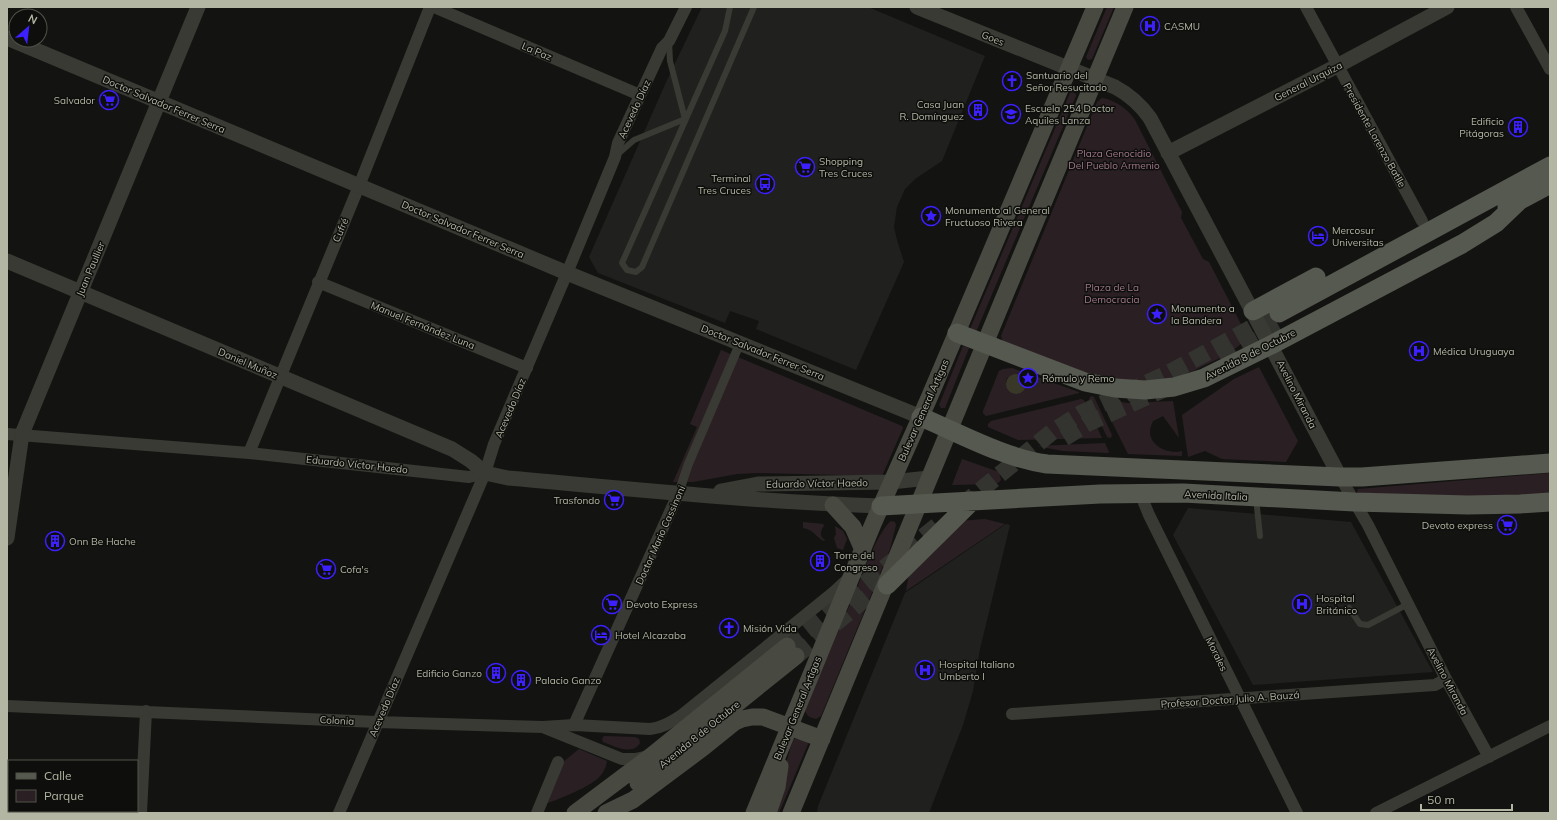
<svg xmlns="http://www.w3.org/2000/svg" width="1557" height="820" font-family="Mulish,sans-serif">
  <rect width="100%" height="100%" fill="#131412"/>
  <path fill="#20211e" d="M702 7H868L985 56 942 161 915 179 905 189 897 207 894 227 897 240 904 262 856 370 756 329 759 321 730 311 725 323 598 273 589 257 667 80Z
    M1188 508 1351 522 1433 672 1253 685 1173 535Z
    M1006 524 1010 525 980 649 973 691 963 725 929 813H817L818 806 905 593Z"/>
  <path fill="#2a2024" fill-rule="evenodd" d="M1107 7H1114L1092 59 1088 60 1086 57Z
    M1072 92 1076 94V96L976 332 970 329 1070 93Z
    M1102 98C1115 100 1128 109 1135 120L1182 212 1181 218 1203 259 1209 262 1244 330 1245 338 1242 343 1230 353 1193 371 1164 381H1105L1003 342 1001 336 1097 102Z
    M963 346 969 348 945 408H941L939 405Z
    M721 350 902 426 903 428 882 476 758 473 737 474 693 482H673L697 427 690 424Z
    M1259 367 1298 441 1286 462 1222 459 1205 451 1188 457 1182 415 1234 379Z
    M1012 368 1079 392V393L986 416 983 413V411L999 371 1003 369ZM1007 378 1025 380V387L1022 391 1006 383Z
    M1091 396 1094 397 1112 435 1111 438 1107 437 1089 399Z
    M1081 399 1084 400 1102 438 1018 440 988 427V424L991 421Z
    M1105 400 1128 403 1173 401 1179 438 1163 416 1153 421C1152 424 1150 427 1150 431 1149 446 1169 455 1182 451V456L1128 454 1102 402Z
    M1105 443 1109 452 1108 453 1063 451 1037 446Z
    M962 459 999 472 1001 480 998 483 994 484 952 485Z
    M1550 473V494L1454 497 1357 493V492L1358 489Z
    M985 519 1005 524 906 591 910 568 927 526 933 523Z
    M891 521 895 522 896 525 890 549 821 716 816 719C811 718 806 716 805 710 822 668 840 627 858 586 864 570 879 530 891 521Z
    M803 522 823 524 824 526C820 531 819 536 825 540L824 541C815 537 815 530 803 528Z
    M835 526 843 531 847 539 843 550 837 548 834 538 836 534Z
    M604 736 635 737 639 739 640 743C632 756 614 746 603 742L602 739Z
    M796 738 807 741 808 744 779 813H772L791 746 794 739Z
    M579 749 607 761C606 765 605 771 601 775 593 786 559 799 545 804L563 762Z"/>
  <path fill="#393728" d="M1006 384a10 10 0 1 1 20 0a10 10 0 1 1-20 0Z"/>
  <g fill="none" stroke-linecap="round" stroke-linejoin="round">
    <path stroke="#33342f" stroke-width="17" stroke-dasharray="17 8" stroke-linecap="butt" d="M1221 360 1286 325
      M1064 438 1088 423 1162 390
      M961 506 1052 432 1082 413 1169 373 1279 313
      M787 646 938 525
      M796 656 880 586"/>
    <path stroke="#383a33" stroke-width="6" d="M730 7 725 31 622 263 627 270 636 272 642 267 754 7
      M669 42 670 61 685 119
      M618 154 634 140 685 119
      M1256 498 1260 536
      M1349 608 1360 624 1368 625 1408 604"/>
    <path stroke="#383a33" stroke-width="9" d="M679 492 688 465 740 343"/>
    <path stroke="#383a33" stroke-width="12" d="M434 7 640 95
      M1306 7 1422 221
      M1516 7 1550 69
      M318 282 527 368
      M7 434 249 453 469 477 485 473
      M249 453 359 186 430 7
      M1340 477 1368 525 1446 679 1489 757
      M1140 493 1149 515 1297 813
      M7 706 377 722 543 727 574 725 650 729C662 728 671 722 682 715L834 592 848 579
      M1012 714 1435 685 1446 679
      M574 725 679 492
      M545 728 622 759H635L649 756
      M141 813 146 711
      M339 813 485 473 494 444 567 273 615 157 618 143 662 48 669 41 686 7
      M537 813 558 762
      M1376 813 1550 726"/>
    <path stroke="#383a33" stroke-width="15" d="M917 7 1115 87C1130 95 1140 104 1150 118L1340 477
      M7 38 567 273 921 417
      M1168 153 1337 66 1447 7
      M7 261 452 449 471 461 485 473 508 478C632 489 757 502 881 506
      M721 491 758 484 891 482 929 478
      M7 538 22 434 198 7"/>
    <path stroke="#484a41" stroke-width="17" d="M833 505 853 527 863 550
      M638 783 796 656
      M575 813 651 756 787 646
      M606 813 633 800 704 747 735 722 742 719 752 717H763L822 739
      M754 813 873 524 929 398 1095 7
      M768 813 777 787 780 766
      M791 813C903 545 1012 275 1125 7"/>
    <path stroke="#56594f" stroke-width="19" d="M1507 207 1550 184
      M1253 311 1316 277
      M1279 313 1550 166
      M957 333 1085 382 1115 388 1145 390 1174 387 1204 378 1271 345 1462 244 1496 223 1519 201
      M921 417C961 434 1004 458 1047 464L1340 477H1362L1550 463
      M881 506 1100 494 1183 493 1355 502 1468 505 1520 504 1550 502
      M887 585 972 501"/>
  </g>
  <defs>
    <symbol id="hospital-ring" viewBox="-11 -11 22 22"><circle r="9.5" fill="#0e0f0d" stroke="#3c20ff" stroke-width="1.5"/><path d="M-5-5h3v3.5h4V-5h3V5h-3V1.5h-4V5h-3Z" fill="#3c20ff"/></symbol>
    <symbol id="church-ring" viewBox="-11 -11 22 22"><circle r="9.5" fill="#0e0f0d" stroke="#3c20ff" stroke-width="1.5"/><path d="M-1.2-6h2.4v3.5h3.3v2.4h-3.3V6h-2.4V-.1h-3.3v-2.4h3.3Z" fill="#3c20ff"/></symbol>
    <symbol id="supermarket-ring" viewBox="-11 -11 22 22"><circle r="9.5" fill="#0e0f0d" stroke="#3c20ff" stroke-width="1.5"/><path d="M-6-5.5h2.5l.6 2H6L4.5 2H-2.5L-4.4-4H-6ZM-1.5 3.2a1.3 1.3 0 1 0 .1 0ZM3 3.2a1.3 1.3 0 1 0 .1 0Z" fill="#3c20ff"/></symbol>
    <symbol id="building-ring" viewBox="-11 -11 22 22"><circle r="9.5" fill="#0e0f0d" stroke="#3c20ff" stroke-width="1.5"/><path d="M-4-6H4V6H1V3H-1V6H-4ZM-2.5-4.3h1.7v1.8h-1.7ZM.8-4.3h1.7v1.8H.8ZM-2.5-1h1.7V.8h-1.7ZM.8-1h1.7V.8H.8Z" fill="#3c20ff"/></symbol>
    <symbol id="school-ring" viewBox="-11 -11 22 22"><circle r="9.5" fill="#0e0f0d" stroke="#3c20ff" stroke-width="1.5"/><path d="M0-5L7-2L0 1L-7-2ZM-4 1L0 2.5L4 1V4Q0 6-4 4Z" fill="#3c20ff"/></symbol>
    <symbol id="bus-ring" viewBox="-11 -11 22 22"><circle r="9.5" fill="#0e0f0d" stroke="#3c20ff" stroke-width="1.5"/><path d="M-5-6H5V4H4V6H2V4H-2V6H-4V4H-5ZM-3.5-4V0h7V-4ZM-3.5 1.2v1.5H-2V1.2ZM2 1.2v1.5H3.5V1.2Z" fill="#3c20ff"/></symbol>
    <symbol id="sight-ring" viewBox="-11 -11 22 22"><circle r="9.5" fill="#0e0f0d" stroke="#3c20ff" stroke-width="1.5"/><path d="M0-6L1.8-2.2L6-1.7L2.9 1.2L3.7 5.4L0 3.3L-3.7 5.4L-2.9 1.2L-6-1.7L-1.8-2.2Z" fill="#3c20ff"/></symbol>
    <symbol id="hotel-ring" viewBox="-11 -11 22 22"><circle r="9.5" fill="#0e0f0d" stroke="#3c20ff" stroke-width="1.5"/><path d="M-6-4.5h1.5V1H6V5H4.5V3h-9V5H-6ZM-4 0a1.8 1.8 0 1 1 3.6 0ZM.5 0V-2.5h3Q6-2.5 6 0Z" fill="#3c20ff"/></symbol>
  </defs>
  <g fill-rule="evenodd">
    <use href="#hospital-ring" x="1139" y="15" width="22" height="22"/>
    <use href="#church-ring" x="1001" y="70" width="22" height="22"/>
    <use href="#supermarket-ring" x="98" y="89" width="22" height="22"/>
    <use href="#building-ring" x="967" y="99" width="22" height="22"/>
    <use href="#school-ring" x="1000" y="103" width="22" height="22"/>
    <use href="#building-ring" x="1507" y="116" width="22" height="22"/>
    <use href="#supermarket-ring" x="794" y="156" width="22" height="22"/>
    <use href="#bus-ring" x="754" y="173" width="22" height="22"/>
    <use href="#sight-ring" x="920" y="205" width="22" height="22"/>
    <use href="#hotel-ring" x="1307" y="225" width="22" height="22"/>
    <use href="#sight-ring" x="1146" y="303" width="22" height="22"/>
    <use href="#hospital-ring" x="1408" y="340" width="22" height="22"/>
    <use href="#sight-ring" x="1017" y="367" width="22" height="22"/>
    <use href="#supermarket-ring" x="603" y="489" width="22" height="22"/>
    <use href="#supermarket-ring" x="1496" y="514" width="22" height="22"/>
    <use href="#building-ring" x="44" y="530" width="22" height="22"/>
    <use href="#building-ring" x="809" y="550" width="22" height="22"/>
    <use href="#supermarket-ring" x="315" y="558" width="22" height="22"/>
    <use href="#supermarket-ring" x="601" y="593" width="22" height="22"/>
    <use href="#hospital-ring" x="1291" y="593" width="22" height="22"/>
    <use href="#church-ring" x="718" y="617" width="22" height="22"/>
    <use href="#hotel-ring" x="590" y="624" width="22" height="22"/>
    <use href="#hospital-ring" x="914" y="659" width="22" height="22"/>
    <use href="#building-ring" x="485" y="662" width="22" height="22"/>
    <use href="#building-ring" x="510" y="669" width="22" height="22"/>
  </g>
  <g text-anchor="middle" stroke-width="3" stroke-linejoin="round" paint-order="stroke">
    <g font-size="10" fill="#b3b6a3" stroke="#0e0f0d" text-anchor="start">
      <text x="1164" y="30">CASMU</text>
      <text x="1026" y="79">Santuario del<tspan x="1026" dy="12">Señor Resucitado</tspan></text>
      <text x="95" y="104" text-anchor="end">Salvador</text>
      <text x="964" y="108" text-anchor="end">Casa Juan<tspan x="964" dy="12">R. Domínguez</tspan></text>
      <text x="1025" y="112">Escuela 254 Doctor<tspan x="1025" dy="12">Aquiles Lanza</tspan></text>
      <text x="1504" y="125" text-anchor="end">Edificio<tspan x="1504" dy="12">Pitágoras</tspan></text>
      <text x="819" y="165">Shopping<tspan x="819" dy="12">Tres Cruces</tspan></text>
      <text x="751" y="182" text-anchor="end">Terminal<tspan x="751" dy="12">Tres Cruces</tspan></text>
      <text x="945" y="214">Monumento al General<tspan x="945" dy="12">Fructuoso Rivera</tspan></text>
      <text x="1332" y="234">Mercosur<tspan x="1332" dy="12">Universitas</tspan></text>
      <text x="1171" y="312">Monumento a<tspan x="1171" dy="12">la Bandera</tspan></text>
      <text x="1433" y="355">Médica Uruguaya</text>
      <text x="1042" y="382">Rómulo y Remo</text>
      <text x="600" y="504" text-anchor="end">Trasfondo</text>
      <text x="1493" y="529" text-anchor="end">Devoto express</text>
      <text x="69" y="545">Onn Be Hache</text>
      <text x="834" y="559">Torre del<tspan x="834" dy="12">Congreso</tspan></text>
      <text x="340" y="573">Cofa's</text>
      <text x="1316" y="602">Hospital<tspan x="1316" dy="12">Británico</tspan></text>
      <text x="626" y="608">Devoto Express</text>
      <text x="743" y="632">Misión Vida</text>
      <text x="615" y="639">Hotel Alcazaba</text>
      <text x="939" y="668">Hospital Italiano<tspan x="939" dy="12">Umberto I</tspan></text>
      <text x="482" y="677" text-anchor="end">Edificio Ganzo</text>
      <text x="535" y="684">Palacio Ganzo</text>
    </g>
    <g font-size="10" fill="#b3b6a3" stroke="#0e0f0d">
      <text transform="translate(993 38) rotate(22)" y="4">Goes</text>
      <text transform="translate(537 51) rotate(23)" y="4">La Paz</text>
      <text transform="translate(1308 81) rotate(-27)" y="4">General Urquiza</text>
      <text transform="translate(164 104) rotate(23)" y="4">Doctor Salvador Ferrer Serra</text>
      <text transform="translate(634 109) rotate(-65)" y="4">Acevedo Díaz</text>
      <text transform="translate(1375 135) rotate(61)" y="4">Presidente Lorenzo Batlle</text>
      <text transform="translate(463 229) rotate(23)" y="4">Doctor Salvador Ferrer Serra</text>
      <text transform="translate(340 230) rotate(-67)" y="4">Cufré</text>
      <text transform="translate(90 269) rotate(-67)" y="4">Juan Paullier</text>
      <text transform="translate(423 325) rotate(22)" y="4">Manuel Fernández Luna</text>
      <text transform="translate(763 352) rotate(22)" y="4">Doctor Salvador Ferrer Serra</text>
      <text transform="translate(1250 354) rotate(-27)" y="4">Avenida 8 de Octubre</text>
      <text transform="translate(248 363) rotate(23)" y="4">Daniel Muñoz</text>
      <text transform="translate(1297 394) rotate(63)" y="4">Avelino Miranda</text>
      <text transform="translate(510 408) rotate(-67)" y="4">Acevedo Díaz</text>
      <text transform="translate(923 410) rotate(-66)" y="4">Bulevar General Artigas</text>
      <text transform="translate(357 464) rotate(6)" y="4">Eduardo Víctor Haedo</text>
      <text transform="translate(817 483) rotate(-1)" y="4">Eduardo Víctor Haedo</text>
      <text transform="translate(1216 495) rotate(3)" y="4">Avenida Italia</text>
      <text transform="translate(660 535) rotate(-66)" y="4">Doctor Mario Cassinoni</text>
      <text transform="translate(1217 654) rotate(64)" y="4">Morales</text>
      <text transform="translate(1448 681) rotate(62)" y="4">Avelino Miranda</text>
      <text transform="translate(1230 699) rotate(-4)" y="4">Profesor Doctor Julio A. Bauzá</text>
      <text transform="translate(384 707) rotate(-67)" y="4">Acevedo Díaz</text>
      <text transform="translate(797 708) rotate(-68)" y="4">Bulevar General Artigas</text>
      <text transform="translate(337 720) rotate(3)" y="4">Colonia</text>
      <text transform="translate(699 734) rotate(-39)" y="4">Avenida 8 de Octubre</text>
    </g>
    <g font-size="10" fill="#a3788c" stroke="#0e0f0d">
      <text x="1114" y="157">Plaza Genocidio<tspan x="1114" dy="12">Del Pueblo Armenio</tspan></text>
      <text x="1112" y="291">Plaza de La<tspan x="1112" dy="12">Democracia</tspan></text>
    </g>
  </g>
  <rect width="1557" height="820" fill="none" stroke="#b3b6a3" stroke-width="16"/>
  <rect x="8" y="760" width="130" height="52" fill="#0e0f0d" stroke="#505249"/>
  <rect x="16" y="773" width="20" height="6" fill="#56594f" stroke="#505249"/>
  <text x="44" y="780" font-size="12" fill="#b3b6a3">Calle</text>
  <rect x="16" y="790" width="20" height="12" fill="#2a2024" stroke="#505249"/>
  <text x="44" y="800" font-size="12" fill="#b3b6a3">Parque</text>
  <g transform="translate(28 28) rotate(28)"><circle r="19" fill="#0e0f0d" stroke="#505249"/>
  <path d="M0-3L7 15L0 10L-7 15Z" fill="#3c20ff"/>
  <text y="-6" font-size="11" font-weight="bold" text-anchor="middle" fill="#b3b6a3">N</text>
  </g>
  <path d="M1421 804v6h91v-6" fill="none" stroke="#b3b6a3" stroke-width="2"/>
  <text x="1427" y="804" font-size="12" fill="#b3b6a3" stroke="#0e0f0d" stroke-width="3" paint-order="stroke">50 m</text>
</svg>
